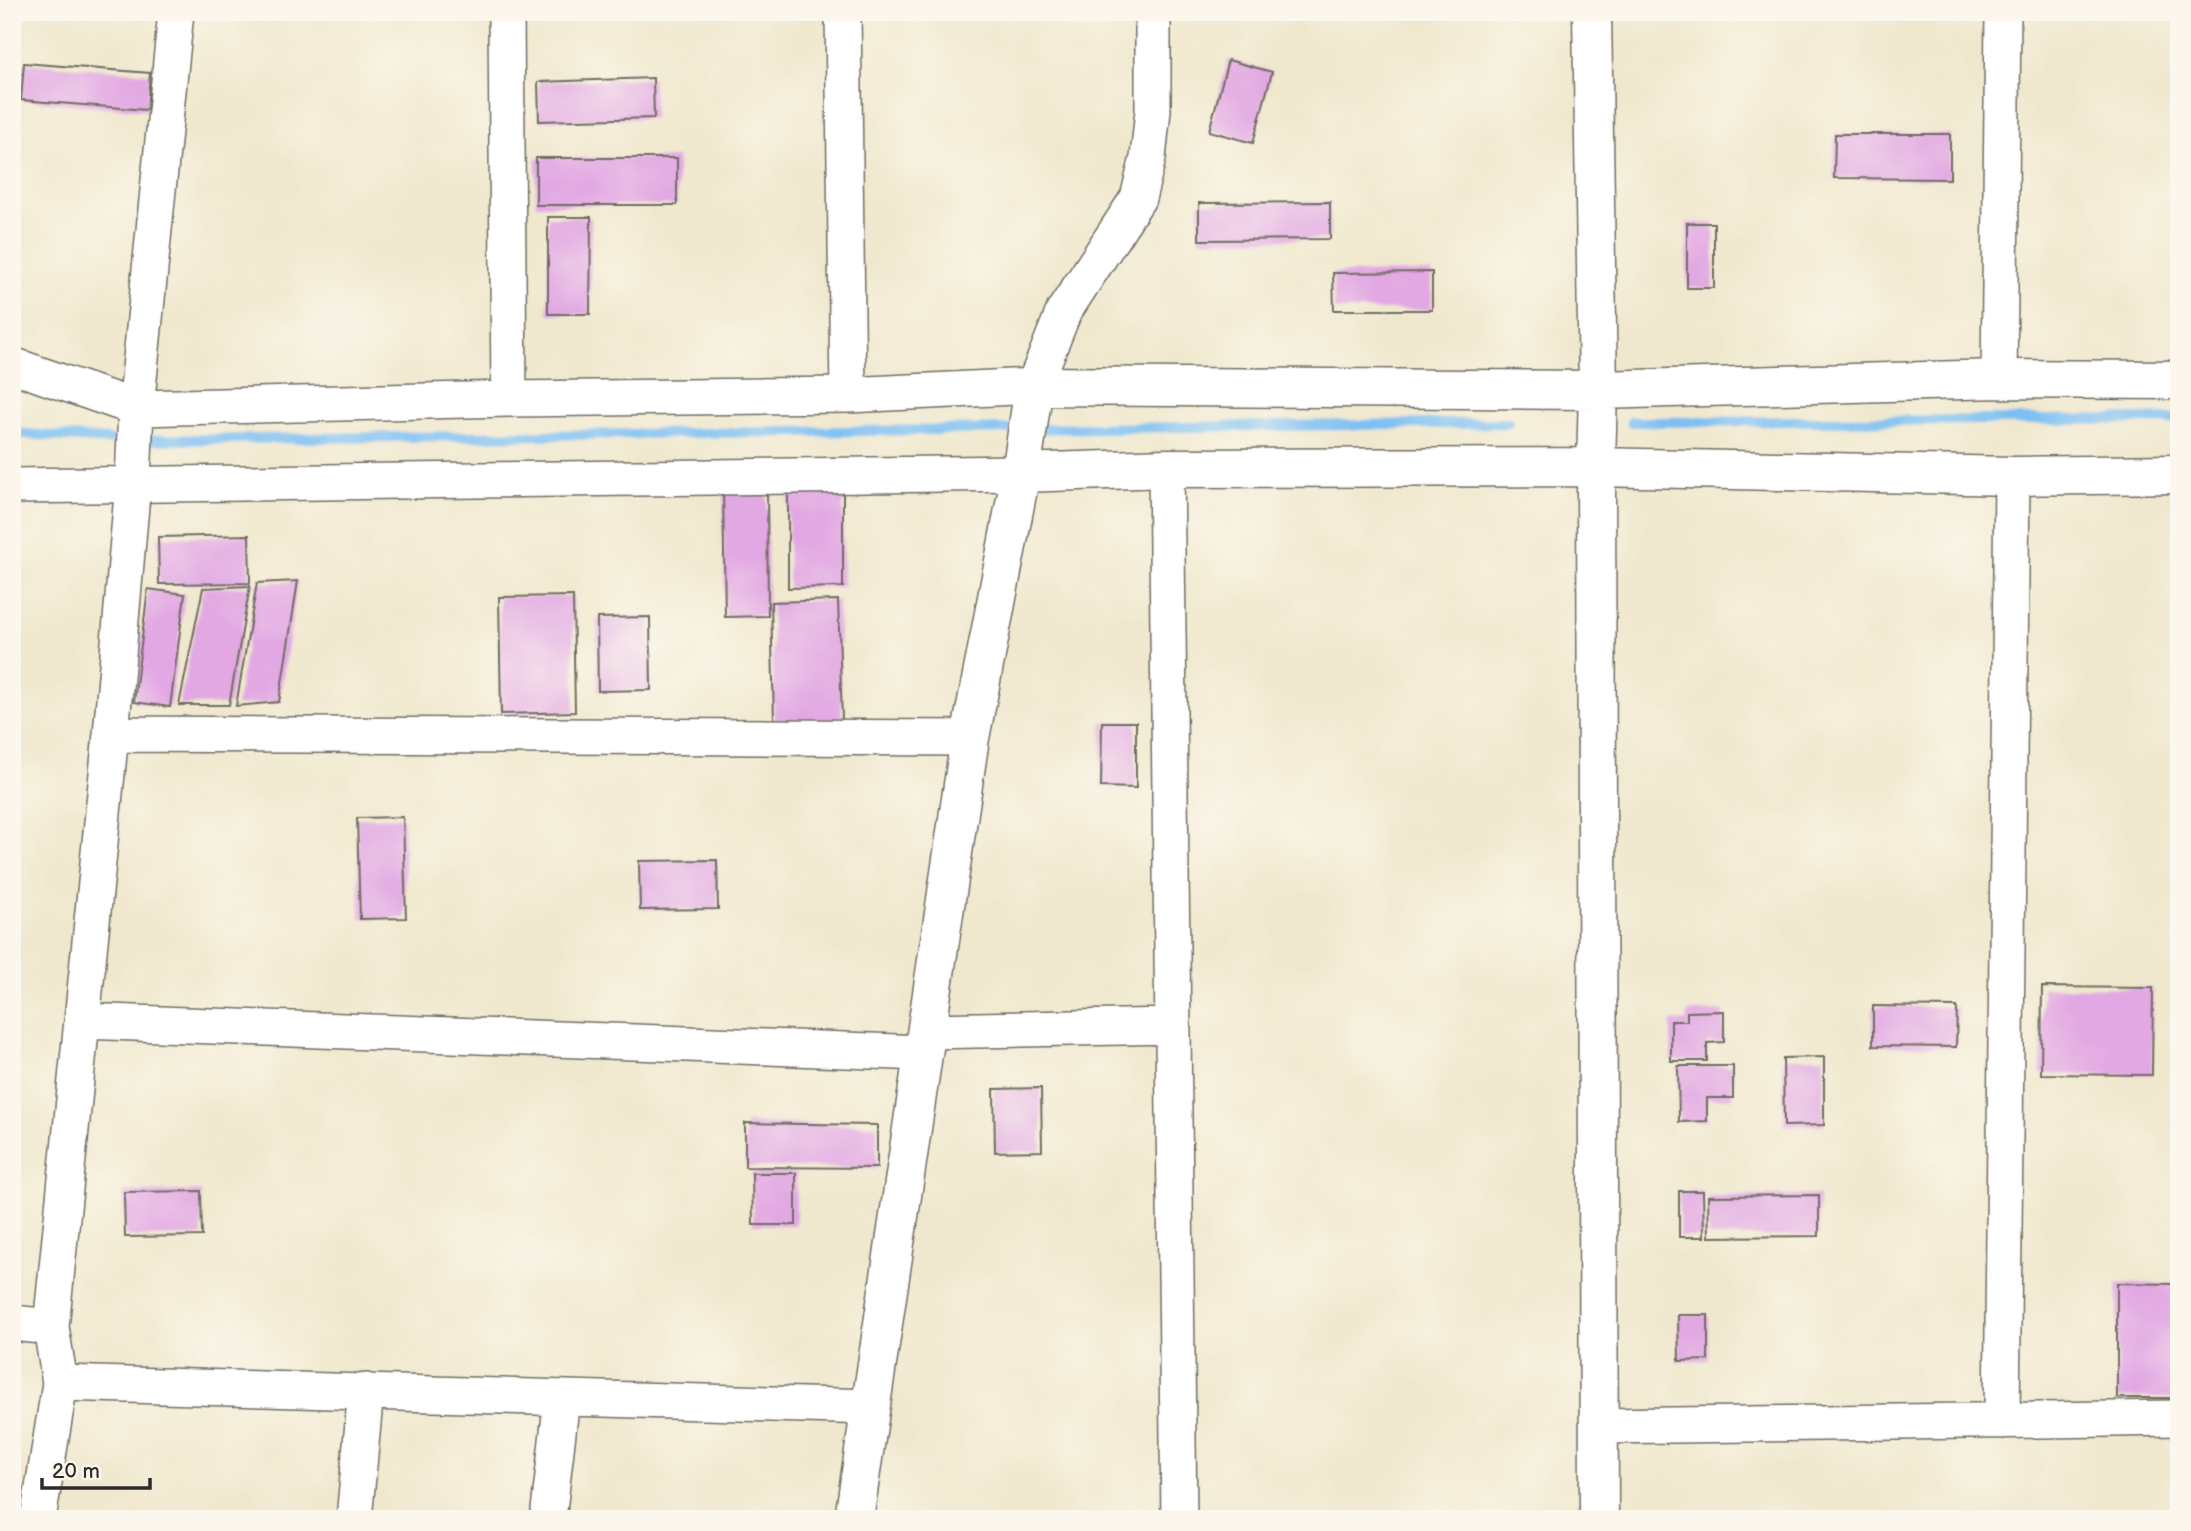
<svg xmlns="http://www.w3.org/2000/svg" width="2191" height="1531" font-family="'Balsamiq Sans',sans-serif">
  <rect width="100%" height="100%" fill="#fbf7ec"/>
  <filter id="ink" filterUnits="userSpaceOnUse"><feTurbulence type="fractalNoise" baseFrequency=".0143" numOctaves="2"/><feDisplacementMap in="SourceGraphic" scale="14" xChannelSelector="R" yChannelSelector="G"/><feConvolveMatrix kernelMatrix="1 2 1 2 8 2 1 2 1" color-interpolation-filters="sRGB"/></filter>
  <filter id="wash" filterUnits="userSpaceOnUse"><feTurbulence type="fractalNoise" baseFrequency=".00686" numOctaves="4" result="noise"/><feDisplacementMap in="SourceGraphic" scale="28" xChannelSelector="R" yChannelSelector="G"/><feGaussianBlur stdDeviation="1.57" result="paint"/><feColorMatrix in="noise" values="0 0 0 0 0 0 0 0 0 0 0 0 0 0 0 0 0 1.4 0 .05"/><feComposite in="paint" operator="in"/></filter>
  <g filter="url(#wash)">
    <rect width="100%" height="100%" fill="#f0e8ce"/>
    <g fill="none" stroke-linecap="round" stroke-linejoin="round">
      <path stroke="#7bbff2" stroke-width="10" d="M1631 422 2179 419
        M12 433 110 440
        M145 440 1508 423"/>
    </g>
    <g id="blocks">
      <path fill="#e2a8e3" d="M1228 60 1272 72 1253 143 1209 131Z
        M24 63 150 73 147 110 21 100Z
        M653 78 654 118 539 121 538 82Z
        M1835 134H1950V179L1834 178Z
        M536 158H677V205H536Z
        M1330 202V239L1199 240V203Z
        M548 217H591L590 314H548Z
        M1687 223H1714V288H1687Z
        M1432 272V310H1334L1333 273Z
        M843 470V587L788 588V471Z
        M767 487 768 616 725 617 723 488Z
        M249 535 250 583 159 584 158 537Z
        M298 581 279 702 236 706 257 583Z
        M250 586 229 705H179L203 588Z
        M148 589 185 594 170 707 134 702Z
        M573 596 575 712 501 714 499 597Z
        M838 600 842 720 774 721 771 602Z
        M650 617 651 690 598 691 597 618Z
        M1102 722H1136V788L1101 787Z
        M403 817 406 918 360 919 357 818Z
        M717 860 718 909 640 910 639 861Z
        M2042 987 2153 988 2152 1075 2041 1074Z
        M1873 1006 1957 1007 1956 1047 1873 1046Z
        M1724 1011V1042L1707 1043V1061H1671V1021H1687V1012Z
        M1824 1057V1125L1784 1126 1783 1058Z
        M1678 1066H1733V1098H1707V1121L1679 1122Z
        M1041 1088 1042 1151 995 1152 994 1089Z
        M745 1123 877 1125V1168L745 1167Z
        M752 1173H796V1225H753Z
        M201 1191 202 1236 125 1237 124 1192Z
        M1679 1191H1703L1704 1237H1679Z
        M1819 1195V1236L1709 1237 1708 1196Z
        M2117 1283 2176 1284 2175 1398H2117Z
        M1678 1315H1708V1360L1679 1361Z"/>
    </g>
  </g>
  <g filter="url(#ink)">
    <use href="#blocks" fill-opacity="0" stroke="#706d64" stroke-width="2"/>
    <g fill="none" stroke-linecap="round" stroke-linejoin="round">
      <defs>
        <path id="minor" d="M506 12 509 399
          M843 12 848 395
          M12 365 136 408 509 399 848 395 1034 386 1064 311 1138 198 1148 158 1153 110V12
          M1999 379 2003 12
          M1166 468 1179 1519
          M12 486 1021 473
          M111 734 970 738
          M83 1021 923 1053
          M927 1031 1173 1026
          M12 1323 51 1327
          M60 1383 871 1407
          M2002 1421 2012 476
          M1599 1426 2179 1418
          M38 1519 60 1383 51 1327 111 734 133 483 136 408 176 12
          M354 1519 366 1391
          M548 1519 562 1398"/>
        <path id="tertiary" d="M1592 12 1598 390 1596 467 1599 1519
          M1021 473 1166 468 1596 467 2012 476 2179 474
          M854 1519 970 738 1021 473 1034 386 1598 390 1999 379 2179 380"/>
      </defs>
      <use href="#minor" stroke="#706d64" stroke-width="38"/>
      <use href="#tertiary" stroke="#706d64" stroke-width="41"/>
      <use href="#minor" stroke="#fff" stroke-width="35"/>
      <use href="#tertiary" stroke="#fff" stroke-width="38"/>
    </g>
  </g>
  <rect width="2191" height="1531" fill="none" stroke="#fbf7ec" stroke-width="42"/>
  <path d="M42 1478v10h108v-10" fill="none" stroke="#2b2b2b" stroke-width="3.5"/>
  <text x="52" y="1478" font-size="21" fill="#2b2b2b" stroke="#fbf7ec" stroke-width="5" paint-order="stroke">20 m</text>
</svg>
